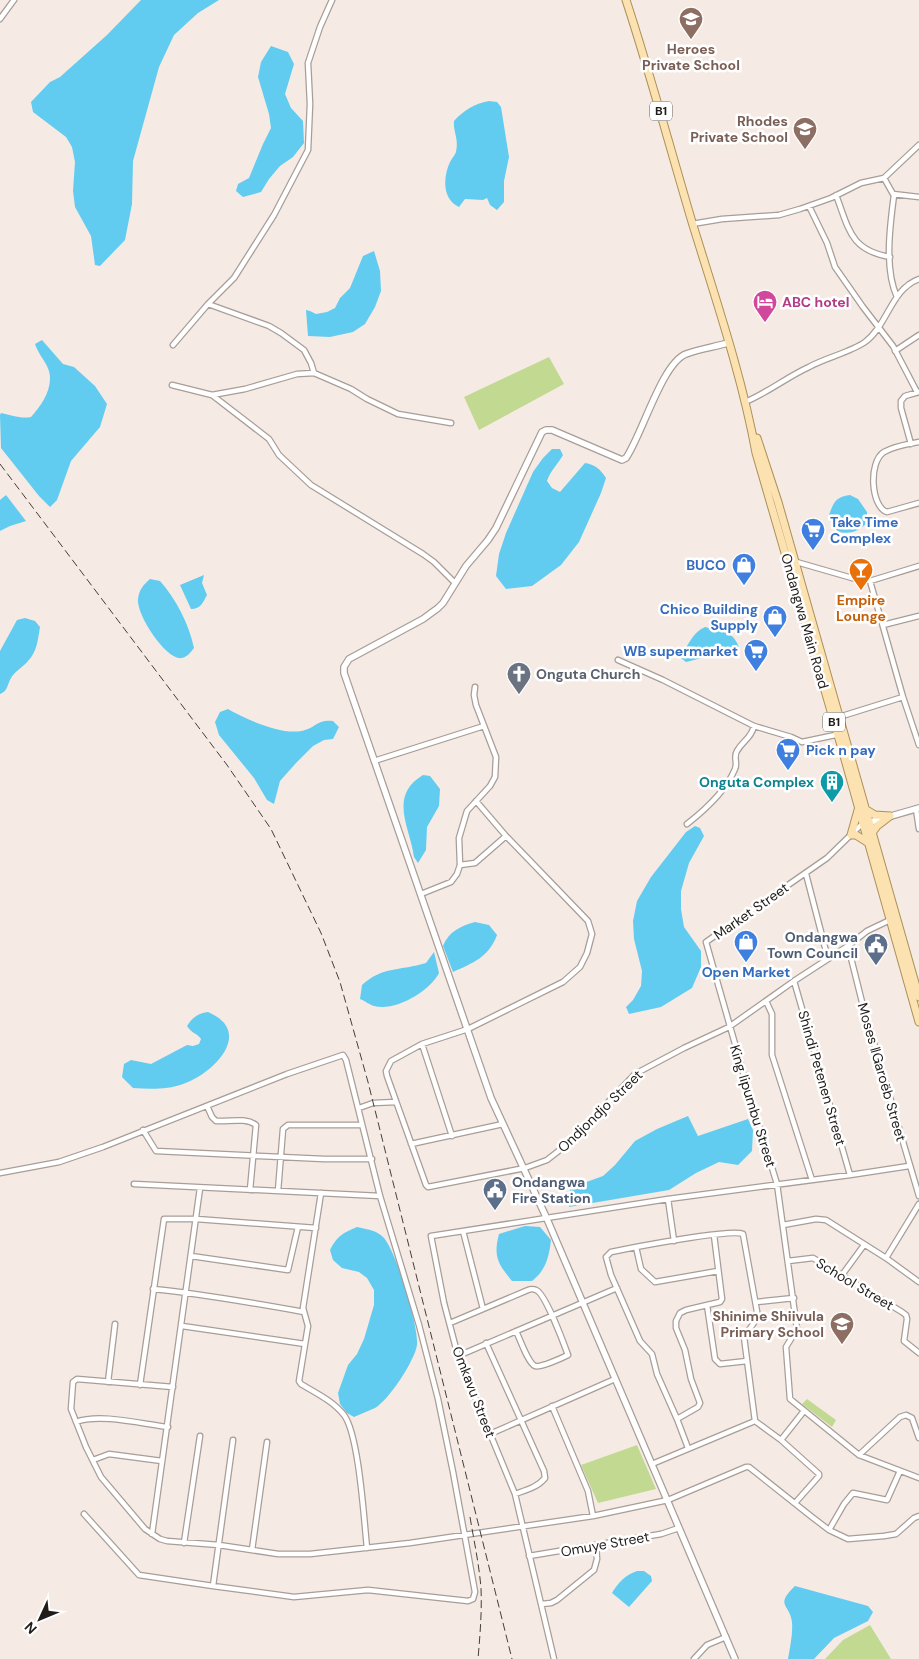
<svg xmlns="http://www.w3.org/2000/svg" width="919" height="1659" font-family="'DM Sans',sans-serif">
  <rect width="100%" height="100%" fill="#f6ebe4"/>
  <path fill="#c2d991" d="M549 357 564 384 479 430 464 397Z
    M807 1399 836 1420 832 1427 802 1404Z
    M637 1445 656 1489 598 1503 581 1465Z
    M870 1625 891 1659H825L843 1640Z"/>
  <path fill="#61cbf0" d="M141 0H219L198 13 174 35 159 67 133 161 132 204 125 240 100 266 95 265 91 236 75 207 73 191 75 162 72 147 66 137 33 112 31 102 50 82 60 77 107 35Z
    M271 46 288 52 294 64 285 94 291 108 303 121 304 143 293 157 280 166 269 179 261 192 243 197 236 191 238 184 249 178 263 144 271 128 269 114 258 77 261 62Z
    M489 101 497 102 501 107 509 157 504 181V202L497 210 490 205 487 198 483 200 465 199 459 207C442 199 443 177 450 162 452 158 455 155 456 152 459 138 453 132 454 121 464 110 474 104 489 101Z
    M374 251 380 271 381 291 375 307 365 324 353 332 330 337 308 336 306 310 310 311 316 314 327 312 335 308 340 298 350 288 363 256Z
    M42 340 63 364 74 367 95 386 107 404 100 427 71 461 57 500 50 507 39 496 1 448 0 415 1 413C12 415 20 419 31 417 43 404 56 384 47 366 43 358 38 353 35 344Z
    M552 449H560L563 455C558 464 550 471 547 481L552 488 560 492 585 463C596 465 600 469 606 478L601 493 579 542 561 565 532 586 506 589 496 576 499 554 506 533 533 472 543 458Z
    M6 495 26 521 10 526 0 531V500Z
    M850 495 858 499 867 512V523C857 532 851 534 838 532L828 518C833 504 834 497 850 495Z
    M204 575 202 583 207 595C203 602 201 609 191 609L180 585Z
    M150 579 160 581C176 599 189 624 194 648 191 652 187 657 182 658 166 661 136 614 138 599 139 590 143 585 150 579Z
    M25 618 35 621 40 627C38 639 37 652 28 661 23 667 15 671 11 678 7 685 8 691 0 694V651L17 620Z
    M705 627C722 632 734 630 740 650L735 653 714 655 686 662 681 658C687 646 693 632 705 627Z
    M228 709C245 719 285 737 305 730 317 726 319 719 333 721L339 727 333 739 324 740 313 746 296 763 280 781 274 804 267 800 254 778 219 735 215 722 220 712Z
    M423 775 430 776 440 789 439 806 427 827 426 850 418 863 414 857C410 827 388 796 423 775Z
    M695 826 700 828 704 836 689 863 681 891V909L684 927 701 951V967L692 988 661 1007 629 1014 626 1007 633 1000 641 986 642 971 634 939 633 921 637 901 651 877 686 832Z
    M475 922 489 925 497 935C489 957 473 963 453 972L443 946C449 931 461 926 475 922Z
    M434 952 439 973C430 991 395 1012 374 1006 370 1005 365 1001 360 999L362 985C383 966 400 971 426 963Z
    M208 1012C255 1032 213 1074 183 1084 167 1090 149 1089 133 1088L122 1077 124 1064 131 1060 151 1064 187 1045 193 1046 199 1044 201 1039C197 1033 192 1034 187 1026 192 1018 198 1013 208 1012Z
    M688 1116 698 1136 748 1119 753 1130 752 1151 738 1165 719 1162 696 1173 669 1190 569 1207 570 1188 603 1176 615 1165 635 1141 657 1129Z
    M525 1226 540 1227 551 1240C549 1257 546 1270 532 1281H512C498 1264 493 1256 499 1234Z
    M357 1227C366 1229 375 1230 382 1236 395 1246 419 1327 417 1345 415 1360 389 1400 375 1408 368 1411 361 1414 354 1417L347 1413 340 1404 338 1393 348 1365 357 1354 364 1339 374 1305V1290L367 1278 359 1272 342 1268 333 1260 330 1250C336 1237 344 1232 357 1227Z
    M637 1571H644L651 1576 652 1581 629 1607 612 1593C618 1583 625 1575 637 1571Z
    M795 1586 868 1606 873 1612 868 1621 834 1638 814 1659H788C790 1647 793 1634 792 1622 790 1604 774 1606 795 1586Z"/>
  <g fill="none" stroke-linecap="round" stroke-linejoin="round">
    <defs>
      <path id="minor" d="M0 19 14 0
        M884 178 893 194 919 197
        M836 195C849 229 850 250 890 257
        M894 195C890 225 884 269 897 297
        M809 206 827 243 835 267 863 307 893 346 917 392
        M692 224 722 219 779 215 800 209 831 198 861 183 884 178 919 145
        M208 304 269 326 281 333 304 350 311 363 314 373
        M173 345 208 304 234 278 274 215 308 150 310 104 308 63 320 27 332 0
        M895 351 919 335
        M172 385 212 395 245 389 297 374 314 373 351 389 367 399 398 414 451 423
        M212 395 269 439 279 455 311 485 423 554 434 562 455 583
        M745 402C767 393 787 377 809 367 825 358 851 352 865 342 888 325 891 289 919 279
        M919 442C908 444 894 446 884 452 868 462 871 507 887 512L919 503
        M911 444 901 408V401L905 396 919 392
        M793 561 852 578 870 581 919 566
        M870 581 903 697 919 745
        M883 625 919 616
        M618 660 663 680 754 726 791 737 802 742 840 734
        M839 717 903 697
        M374 761 484 726
        M476 801 506 836 588 921 592 934 587 953 580 967 563 982 468 1029 422 1044 391 1061 386 1071 387 1076 426 1185 428 1187 525 1168 547 1160 570 1142 635 1074 684 1048 729 1027 794 981 848 946 867 931 890 920
        M916 809 919 829
        M687 824C705 810 726 791 735 769 738 763 733 757 737 751 743 740 751 739 754 726
        M862 824 827 858 706 942 747 1086 777 1184 797 1329 786 1347 790 1399 859 1455 919 1478
        M460 865 475 863 506 836
        M806 874 828 959
        M421 894 451 882 457 874 460 865 459 838 467 811 490 786 495 777 496 757 476 705 474 695 475 687
        M848 946 863 1006 919 1196
        M794 981 850 1175
        M766 1001 772 1014V1055L812 1180
        M422 1044 452 1136
        M207 1106 212 1117 216 1121C229 1122 245 1117 256 1125L250 1190
        M359 1108 373 1103 396 1102
        M143 1130 156 1151 324 1159H372
        M411 1144 503 1124
        M0 1173 59 1162 103 1147 287 1074 343 1055 346 1060 380 1196 419 1325 438 1399 453 1472 475 1592 473 1599 468 1601 368 1590 294 1597 213 1586 233 1440
        M134 1184 380 1196
        M278 1191 283 1129 288 1125H362
        M321 1193 303 1308 308 1326 299 1381 301 1384C316 1393 333 1401 344 1415 359 1435 364 1520 367 1548
        M668 1199 674 1241
        M783 1225 816 1219 826 1220 886 1258 919 1282
        M463 1231 483 1309
        M714 1235 722 1299 720 1302 707 1305 715 1359 720 1364 747 1361
        M636 1247C652 1244 733 1229 743 1234L758 1317 744 1337 755 1421
        M191 1256 288 1270 298 1227
        M886 1258 919 1204
        M788 1261 813 1258 902 1312 906 1315 907 1319 904 1341 919 1353
        M842 1275 864 1245
        M153 1289C204 1294 254 1303 304 1312
        M756 1302 794 1298
        M450 1323 528 1290C530 1289 534 1289 536 1290 545 1293 564 1344 568 1355 562 1358 540 1368 535 1366 528 1363 520 1339 516 1331
        M182 1326 305 1344
        M486 1343 544 1471 545 1478C538 1487 526 1490 515 1494
        M458 1356 617 1288
        M108 1382 115 1324
        M140 1385 164 1219H196L316 1228
        M173 1387 77 1379 73 1382 71 1409 86 1447 101 1477 145 1529 160 1539 167 1541 219 1545 278 1554H310L410 1543 593 1516 668 1500 746 1467H749L812 1517 829 1530 848 1539 884 1536 896 1534 914 1518 919 1516
        M552 1406 588 1491 593 1516
        M677 1419 698 1407 700 1403 691 1379 685 1350 676 1328V1321L680 1313 686 1310 707 1305
        M755 1421 781 1440 819 1474V1476L795 1503
        M76 1422C100 1413 142 1424 168 1427
        M490 1434 615 1379
        M781 1440 804 1411
        M688 1448 677 1419 657 1374 652 1354 640 1341 611 1275 606 1257 611 1252 636 1247 641 1269 655 1282 718 1271
        M859 1455 900 1417 906 1415 912 1418 919 1438
        M93 1460 109 1454 162 1461
        M652 1464 755 1421
        M84 1514 139 1575 213 1586
        M829 1530 844 1504 853 1493 887 1500 900 1471
        M152 1534 200 1188
        M184 1543 200 1436
        M252 1550 267 1442
        M529 1556 661 1534 679 1528
        M542 1604 551 1603 557 1600 594 1570 597 1559 596 1545
        M554 1659 515 1494 458 1356 444 1303 431 1236 668 1199 850 1175 909 1166
        M694 1659 707 1645 726 1637"/>
      <path id="tertiary" d="M728 343C714 347 699 349 686 354 662 363 642 435 626 458L622 460 552 430H546L542 432 496 528 488 540 466 566 443 603 438 608 423 619 349 659 344 667V673L491 1098 547 1219 735 1659
        M867 823 919 808"/>
      <path id="primary" d="M626 0C650 73 670 148 692 222 715 297 742 376 756 453L844 756 919 1022
        M757 438 778 502 919 997
        M865 809 875 815 890 816
        M858 810 851 835H856L867 842
        M872 833 877 826 890 816"/>
    </defs>
    <use href="#minor" stroke="#a89d97" stroke-width="7"/>
    <use href="#tertiary" stroke="#a89d97" stroke-width="8"/>
    <use href="#primary" stroke="#ac9059" stroke-width="9"/>
    <use href="#minor" stroke="#fff" stroke-width="4.5"/>
    <use href="#tertiary" stroke="#fff" stroke-width="5.5"/>
    <use href="#primary" stroke="#fbe2b0" stroke-width="7"/>
    <path stroke="#433e3b" stroke-width="1" stroke-dasharray="8 4" stroke-linecap="butt" d="M0 464 227 765 271 829 321 933 340 982 368 1082 512 1659
      M470 1517C474 1541 479 1564 481 1588 482 1612 480 1635 478 1659"/>
  </g>
  <defs>
    <symbol id="school-pin" viewBox="-11 -11 22 30"><path d="M0 17L-7.5 6A9.5 9.5 0 1 1 7.5 6Z" fill="#8d6e63" stroke="#fff"/><path d="M0-5L7-2L0 1L-7-2ZM-4 1L0 2.5L4 1V4Q0 6-4 4Z" fill="#fff"/></symbol>
    <symbol id="hotel-pin" viewBox="-11 -11 22 30"><path d="M0 17L-7.5 6A9.5 9.5 0 1 1 7.5 6Z" fill="#d1479c" stroke="#fff"/><path d="M-6-4.5h1.5V1H6V5H4.5V3h-9V5H-6ZM-4 0a1.8 1.8 0 1 1 3.6 0ZM.5 0V-2.5h3Q6-2.5 6 0Z" fill="#fff"/></symbol>
    <symbol id="supermarket-pin" viewBox="-11 -11 22 30"><path d="M0 17L-7.5 6A9.5 9.5 0 1 1 7.5 6Z" fill="#3f7fe0" stroke="#fff"/><path d="M-6-5.5h2.5l.6 2H6L4.5 2H-2.5L-4.4-4H-6ZM-1.5 3.2a1.3 1.3 0 1 0 .1 0ZM3 3.2a1.3 1.3 0 1 0 .1 0Z" fill="#fff"/></symbol>
    <symbol id="shop-pin" viewBox="-11 -11 22 30"><path d="M0 17L-7.5 6A9.5 9.5 0 1 1 7.5 6Z" fill="#3f7fe0" stroke="#fff"/><path d="M-5-2.5h2.3a2.7 3.5 0 0 1 5.4 0H5L5.5 6h-11ZM-1.5-2.5h3a1.5 2.3 0 0 0-3 0Z" fill="#fff"/></symbol>
    <symbol id="bar-pin" viewBox="-11 -11 22 30"><path d="M0 17L-7.5 6A9.5 9.5 0 1 1 7.5 6Z" fill="#e8710a" stroke="#fff"/><path d="M-6-5H6L.8 .8V4.5H3.5V6h-7V4.5H-.8V.8Z" fill="#fff"/></symbol>
    <symbol id="church-pin" viewBox="-11 -11 22 30"><path d="M0 17L-7.5 6A9.5 9.5 0 1 1 7.5 6Z" fill="#6b7280" stroke="#fff"/><path d="M-1.2-6h2.4v3.5h3.3v2.4h-3.3V6h-2.4V-.1h-3.3v-2.4h3.3Z" fill="#fff"/></symbol>
    <symbol id="building-pin" viewBox="-11 -11 22 30"><path d="M0 17L-7.5 6A9.5 9.5 0 1 1 7.5 6Z" fill="#0f9aa8" stroke="#fff"/><path d="M-4-6H4V6H1V3H-1V6H-4ZM-2.5-4.3h1.7v1.8h-1.7ZM.8-4.3h1.7v1.8H.8ZM-2.5-1h1.7V.8h-1.7ZM.8-1h1.7V.8H.8Z" fill="#fff"/></symbol>
    <symbol id="civic-pin" viewBox="-11 -11 22 30"><path d="M0 17L-7.5 6A9.5 9.5 0 1 1 7.5 6Z" fill="#5c6f8a" stroke="#fff"/><path d="M-.6-6.5H3V-4.5H.6V-3L4-1V1h2V6H-6V1h2V-1L-.6-3ZM-1.2 2.5V6h2.4V2.5Z" fill="#fff"/></symbol>
  </defs>
  <g fill-rule="evenodd">
    <use href="#school-pin" x="677" y="5" width="28" height="38"/>
    <use href="#school-pin" x="791" y="115" width="28" height="38"/>
    <use href="#hotel-pin" x="751" y="288" width="28" height="38"/>
    <use href="#supermarket-pin" x="799" y="516" width="28" height="38"/>
    <use href="#shop-pin" x="730" y="551" width="28" height="38"/>
    <use href="#bar-pin" x="847" y="556" width="28" height="38"/>
    <use href="#shop-pin" x="761" y="603" width="28" height="38"/>
    <use href="#supermarket-pin" x="742" y="637" width="28" height="38"/>
    <use href="#church-pin" x="505" y="660" width="28" height="38"/>
    <use href="#supermarket-pin" x="774" y="736" width="28" height="38"/>
    <use href="#building-pin" x="818" y="768" width="28" height="38"/>
    <use href="#shop-pin" x="732" y="928" width="28" height="38"/>
    <use href="#civic-pin" x="862" y="931" width="28" height="38"/>
    <use href="#civic-pin" x="481" y="1176" width="28" height="38"/>
    <use href="#school-pin" x="828" y="1310" width="28" height="38"/>
  </g>
  <g text-anchor="middle" stroke-width="5" stroke-linejoin="round" paint-order="stroke">
    <g fill="#fff" stroke="#63605f" stroke-width="1">
      <rect x="650" y="101.5" width="22" height="19" rx="4"/>
      <rect x="823" y="712.5" width="22" height="19" rx="4"/>
    </g>
    <g font-size="12" font-weight="bold" fill="#201c1a">
      <text x="661" y="115">B1</text>
      <text x="834" y="726">B1</text>
    </g>
    <g font-size="14" font-weight="bold" fill="#785e54" stroke="#fff" text-anchor="end">
      <text x="691" y="54" text-anchor="middle">Heroes<tspan x="691" dy="16">Private School</tspan></text>
      <text x="788" y="126">Rhodes<tspan x="788" dy="16">Private School</tspan></text>
      <text x="824" y="1321">Shinime Shiivula<tspan x="824" dy="16">Primary School</tspan></text>
    </g>
    <g font-size="14" font-weight="bold" fill="#b23c85" stroke="#fff" text-anchor="start">
      <text x="782" y="307">ABC hotel</text>
    </g>
    <g font-size="14" font-weight="bold" fill="#366cbe" stroke="#fff" text-anchor="end">
      <text x="830" y="527" text-anchor="start">Take Time<tspan x="830" dy="16">Complex</tspan></text>
      <text x="726" y="570">BUCO</text>
      <text x="758" y="614">Chico Building<tspan x="758" dy="16">Supply</tspan></text>
      <text x="738" y="656">WB supermarket</text>
      <text x="806" y="755" text-anchor="start">Pick n pay</text>
      <text x="746" y="977" text-anchor="middle">Open Market</text>
    </g>
    <g font-size="14" font-weight="bold" fill="#c56008" stroke="#fff">
      <text x="861" y="605">Empire<tspan x="861" dy="16">Lounge</tspan></text>
    </g>
    <g font-size="14" fill="#201c1a" stroke="#fff">
      <text transform="translate(805 621) rotate(74)" y="5">Ondangwa Main Road</text>
      <text transform="translate(751 911) rotate(-35)" y="5">Market Street</text>
      <text transform="translate(882 1072) rotate(74)" y="5">Moses ǁGaroëb Street</text>
      <text transform="translate(822 1078) rotate(74)" y="5">Shindi Petenen Street</text>
      <text transform="translate(753 1106) rotate(73)" y="5">King Iipumbu Street</text>
      <text transform="translate(600 1111) rotate(-44)" y="5">Ondjondjo Street</text>
      <text transform="translate(855 1284) rotate(31)" y="5">School Street</text>
      <text transform="translate(474 1392) rotate(69)" y="5">Omkavu Street</text>
      <text transform="translate(605 1544) rotate(-10)" y="5">Omuye Street</text>
    </g>
    <g font-size="14" font-weight="bold" fill="#5b616d" stroke="#fff" text-anchor="start">
      <text x="536" y="679">Onguta Church</text>
    </g>
    <g font-size="14" font-weight="bold" fill="#0d838f" stroke="#fff" text-anchor="end">
      <text x="814" y="787">Onguta Complex</text>
    </g>
    <g font-size="14" font-weight="bold" fill="#4e5e75" stroke="#fff" text-anchor="end">
      <text x="858" y="942">Ondangwa<tspan x="858" dy="16">Town Council</tspan></text>
      <text x="512" y="1187" text-anchor="start">Ondangwa<tspan x="512" dy="16">Fire Station</tspan></text>
    </g>
  </g>
  <g transform="translate(40 1619) rotate(226)" stroke="#ffffff" stroke-width="4" paint-order="stroke">
  <path d="M0-4L9 19L0 12L-9 19Z" fill="#201c1a"/>
  <text y="-8" font-size="14" font-weight="bold" text-anchor="middle" fill="#201c1a">N</text>
  </g>
</svg>
